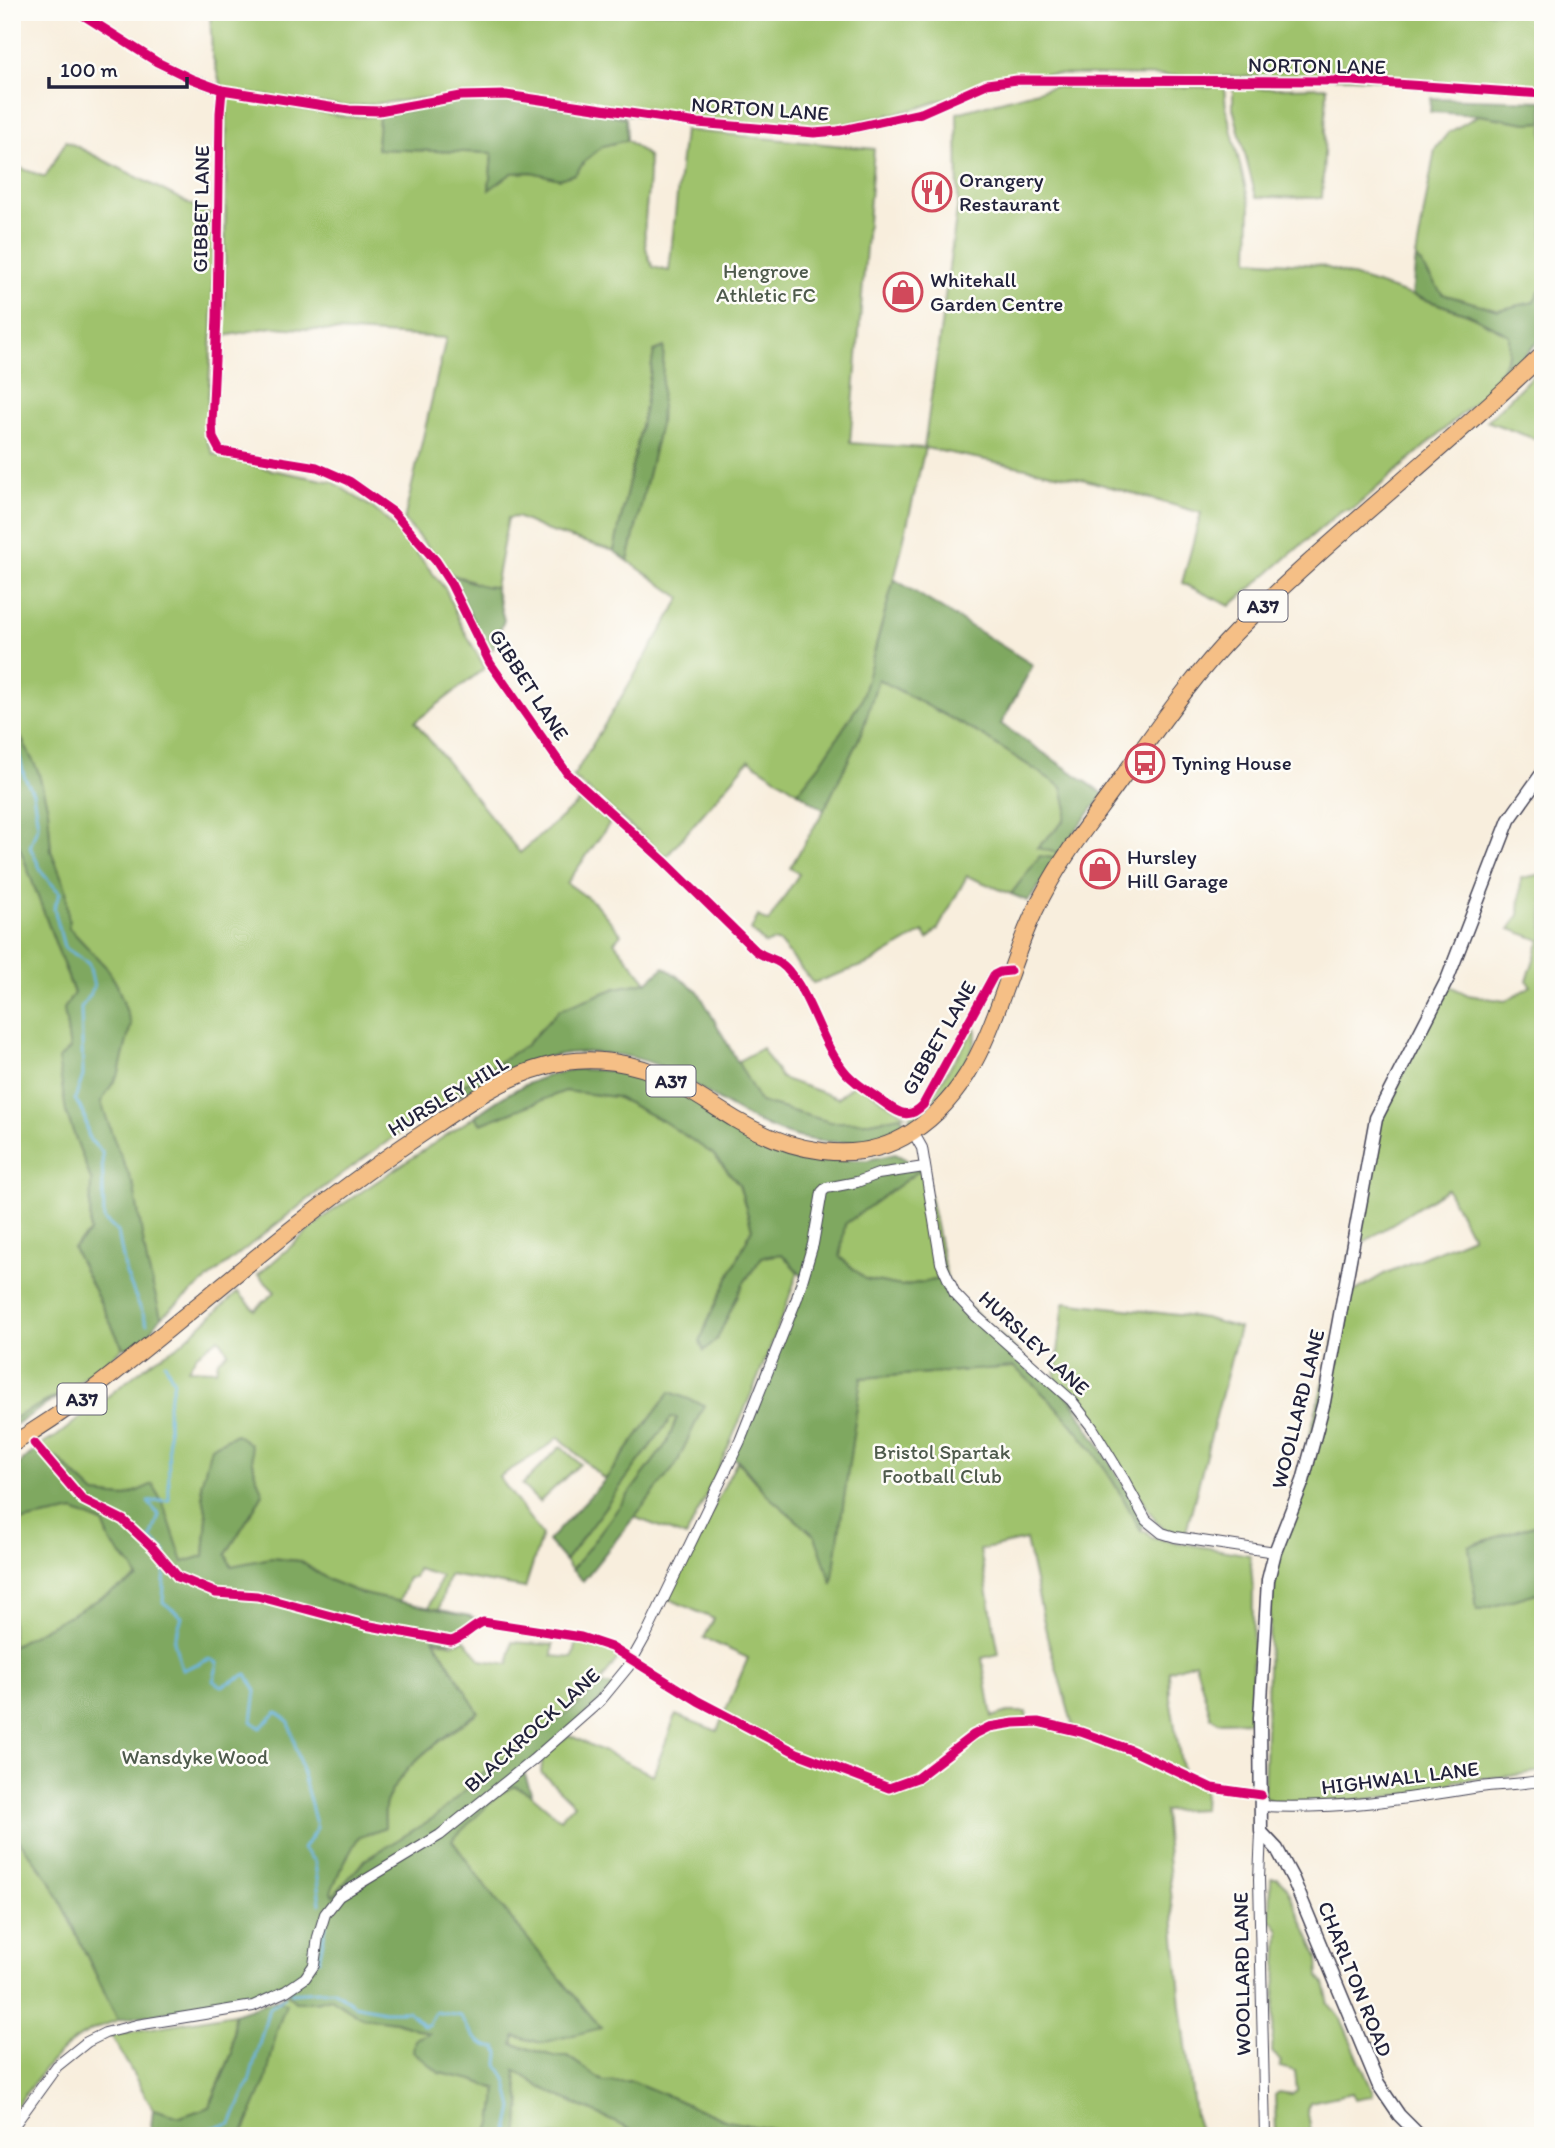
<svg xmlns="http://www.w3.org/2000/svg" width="1555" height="2148" font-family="Itim,sans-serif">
  <rect width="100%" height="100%" fill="#fdfcf7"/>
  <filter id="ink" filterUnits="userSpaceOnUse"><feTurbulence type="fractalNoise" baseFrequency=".0143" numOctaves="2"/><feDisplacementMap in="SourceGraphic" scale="14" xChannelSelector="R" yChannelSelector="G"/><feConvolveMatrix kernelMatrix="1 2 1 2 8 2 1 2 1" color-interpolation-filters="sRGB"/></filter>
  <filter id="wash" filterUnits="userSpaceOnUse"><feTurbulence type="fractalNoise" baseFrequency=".00686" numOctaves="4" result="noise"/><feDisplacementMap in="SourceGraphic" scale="28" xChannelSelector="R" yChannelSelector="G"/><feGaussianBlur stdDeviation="1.57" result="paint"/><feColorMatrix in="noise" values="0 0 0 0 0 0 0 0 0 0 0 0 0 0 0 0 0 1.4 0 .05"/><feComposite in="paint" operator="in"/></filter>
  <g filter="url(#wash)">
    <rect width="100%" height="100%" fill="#f8eedd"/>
    <path fill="#9fc26c" stroke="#607254" stroke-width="2" fill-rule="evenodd" d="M205 12H1543V88L1352 78 1018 74 984 80 953 96 918 108 835 127 809 129 425 98 348 107 222 90 212 54 210 13Z
      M1052 87H1224L1226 108 1250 206 1249 260 1319 265 1468 314 1509 335V353L1495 385 1353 509 1341 511 1230 606 1182 583 1201 513 1086 480 925 448 897 568 861 701 821 763 798 792 749 760 666 857 573 777 681 598 628 561 660 424 654 351 644 412 614 551 548 531 517 517 508 518 495 587H480L470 580 452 575 404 520 446 338 272 327 224 336 227 96 348 117 379 116 377 149 492 153 489 189 512 173 532 172 559 179 575 174 587 159 603 146 627 140 648 156C654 192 634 233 653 267L669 271 684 130 874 149 850 443 924 448 958 203 957 113Z
      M1327 87 1322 198 1256 197 1233 108V89Z
      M1479 115 1527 123 1543 122V284L1534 302 1498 310 1442 294 1416 257 1435 149 1448 133Z
      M66 141 214 216 212 332 206 438 213 454 267 469 333 482 374 509 399 531 446 590 459 621 485 668 415 722 520 853 582 799 610 823 567 883 595 903 621 934 614 942 647 982 616 988 559 1010 526 1045 458 1089 461 1095C353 1158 258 1239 161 1317L113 1137 101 1102 119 1072 131 1024 117 985 107 968 69 928 66 889 51 851 48 809 38 771 12 720V165L45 177Z
      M1543 365V442L1487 421Z
      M878 679 980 734 1062 787 1067 809 1064 821 1037 848 1058 853 1060 859 1040 856 1011 894 967 876 938 929 928 939 923 932 870 963 813 983 780 943 773 941 765 944 751 930 758 916 768 922 799 874 790 868 824 810 862 732Z
      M12 827 74 994 64 1009 70 1049 66 1112 91 1180 90 1232 73 1248 123 1348 69 1390 12 1419Z
      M1543 874V1522L1469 1546 1477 1611 1543 1591V1771L1510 1776 1455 1781 1440 1790 1353 1801 1273 1802 1264 1796V1788L1271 1581 1346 1297 1384 1274 1472 1237 1447 1189 1356 1247 1380 1119 1448 985 1468 995 1505 1001 1531 986 1527 981 1540 940 1510 929 1519 915 1521 878Z
      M975 1028C984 1052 930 1106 911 1121L909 1117 930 1099Z
      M762 1048 781 1078 838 1098 856 1082 905 1115 871 1122H830L760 1102 737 1062Z
      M565 1091 616 1097 663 1121 713 1154 739 1184 752 1229 709 1319 700 1342 704 1350 717 1339 743 1284 762 1257 782 1254 798 1272C767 1363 728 1451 686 1537L634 1517 676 1465 703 1405 670 1392 605 1480 559 1437 544 1449 499 1477 542 1535 525 1588 449 1575 439 1610 429 1608 441 1576 417 1569 414 1578H408L399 1602 363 1594 329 1580 300 1561 271 1558 231 1567 226 1554 263 1494 255 1473 250 1444 201 1485 207 1517 204 1556 182 1563 166 1511 124 1497 95 1494 58 1459 39 1446 57 1436 154 1360 178 1346 238 1292 255 1310 275 1292 258 1275 328 1214 475 1116 481 1124ZM219 1338 228 1352 218 1360 216 1370 188 1369 197 1354Z
      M924 1167 947 1278 901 1286 865 1279 840 1257 845 1224Z
      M1064 1302 1204 1318 1239 1328 1186 1532 1168 1531 1157 1523 1095 1427 1055 1378Z
      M1014 1367C1073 1417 1105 1463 1141 1531H1146L1152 1538 1250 1555 1253 1588 1252 1721 1218 1722 1211 1717 1195 1662 1169 1671 1170 1698 1184 1780 1204 1790 1203 1809 1164 1811 1181 2006 1195 2115 1202 2136H807L727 2121 632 2081 604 2082 567 2056H553L513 2044 515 2036 542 2043 491 1894 451 1840 500 1793 515 1786 532 1795 560 1819 574 1804 541 1772 543 1756 569 1735 653 1775 676 1715 717 1731 748 1658 704 1638 714 1619 667 1598 737 1461 767 1495 815 1536 832 1582 861 1378ZM1026 1540 1047 1636 1073 1726 1027 1719 1026 1712H1008L992 1717 982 1658 999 1654 980 1550Z
      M672 1417H677L667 1443 572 1570 565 1561Z
      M561 1446 580 1464 539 1502 522 1485Z
      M74 1511 103 1523 111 1543 133 1568 138 1579 12 1646V1523Z
      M434 1640 453 1644 465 1640 481 1660 509 1664 512 1642 553 1645 552 1656 573 1658 577 1642 613 1652 618 1658 599 1684 576 1707 435 1817 365 1860 333 1896 330 1893 340 1870 358 1837 385 1827C385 1819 383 1808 387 1800 403 1763 446 1736 478 1712Z
      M12 1831 51 1882 118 2020C108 2024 97 2027 87 2033 55 2050 33 2083 12 2113Z
      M1271 1878H1277L1287 1887 1318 1957 1319 1976 1324 1983 1329 2004 1342 2021 1373 2092 1372 2096 1355 2099 1352 2093 1310 2102 1307 2109 1312 2136H1276L1275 2095 1279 2092 1292 2094 1297 2091 1295 2071 1280 2067 1281 2061 1272 2052 1279 1930 1270 1918Z
      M287 1993 315 2002 331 1998 362 2018 396 2022 431 2034 439 2073 473 2080 497 2089 492 2124 487 2136H239L244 2131 285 2004 277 1999Z
      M234 2014 232 2053 209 2107 180 2117 153 2109 111 2035Z
      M514 2069 542 2088 635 2132 693 2136H517Z"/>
    <path fill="#7fa860" stroke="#50654e" stroke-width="2" d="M505 98 623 117 626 118 627 140 603 146 587 159 575 174 559 179 532 172 512 173 489 190 492 153 377 149 379 116 462 100Z
      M1431 98 1543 101V122L1527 123 1479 115 1430 112Z
      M1416 257 1442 294 1498 310 1534 302 1543 284V337L1495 385 1509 353V335L1468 314 1412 295Z
      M664 347 660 424 628 561 614 551 644 412 654 351Z
      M452 575C468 580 479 587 495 587L504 620 493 649H486Z
      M894 579 1033 665 1001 724 1104 794 1058 853 1037 848 1064 821 1067 809 1062 787 980 734 878 679 862 732 824 810 798 792 821 763 861 701Z
      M12 720 38 771 48 809 51 851 66 889 69 928 107 968 117 985 131 1024 119 1073 101 1102 113 1137 134 1187 147 1263 161 1317 152 1329 147 1347 123 1348 73 1248 90 1232 91 1180 66 1112 58 1059 70 1049 64 1009 74 993 12 827Z
      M1040 856 1060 859 1028 901 1011 894Z
      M664 967 698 991 760 1102 830 1122H871L900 1116 909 1126C849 1154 792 1144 737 1111 714 1098 692 1082 668 1070 641 1056 600 1050 570 1053 530 1057 496 1078 461 1095L457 1089 526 1045 559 1010 616 988 647 982Z
      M577 1069 618 1071 647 1078 673 1089 781 1148 816 1159 867 1160 895 1154 924 1167 845 1224 840 1257 865 1279 901 1286 947 1278 955 1294 1071 1400 1146 1520 1141 1531C1106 1463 1073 1417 1014 1367L861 1378 832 1584 815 1536 767 1495 740 1462 732 1457 803 1277 782 1254 762 1257 743 1284 717 1339 704 1351 700 1342 709 1318 752 1229 739 1184 713 1154 663 1121 616 1097 565 1091 481 1124 475 1116C506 1093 539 1074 577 1069Z
      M69 1390 12 1427V1419Z
      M670 1392 704 1405 676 1465 583 1581 572 1570 667 1443 677 1418 672 1417 565 1561 548 1541 605 1480Z
      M236 1434 250 1444 255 1473 263 1494 226 1554 231 1566 271 1558 300 1561 329 1580 363 1594 470 1616 483 1622C472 1628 464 1640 451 1641 445 1641 438 1639 433 1638L478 1712C446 1736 403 1763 387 1800 383 1808 385 1819 385 1827L358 1838 340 1870 331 1892 333 1896 365 1860 435 1817 491 1767 576 1707 599 1684 616 1686 524 1772 532 1795 515 1786 500 1793 452 1840 491 1894 601 2028 542 2043 515 2036 513 2044 553 2056H567L604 2082 632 2081 727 2121 807 2136H693L635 2132 542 2088 515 2070 521 2104 517 2136H487L492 2124 497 2089 473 2080 439 2073 413 2051 415 2039 429 2033 396 2022 362 2018 331 1998 315 2002H295L287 1993 317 1960 292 1980 258 1998 118 2020 51 1882 12 1831V1646L138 1578 133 1568 111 1543 103 1523 74 1511 12 1523V1471L39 1446 58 1459 95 1494 124 1497 153 1484 166 1511 183 1562 204 1556 207 1517 201 1485 211 1447Z
      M1543 1522V1591L1477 1611 1469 1546Z
      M277 1999 286 2004 277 2030 266 2080 244 2131 239 2136H150L153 2109 180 2117 210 2107 232 2053 234 2014Z"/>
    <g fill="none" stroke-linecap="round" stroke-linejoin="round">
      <path stroke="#6db7e5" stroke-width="2.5" d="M12 739 17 744 24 776 33 793 38 825 30 847 43 874 60 893 54 908 64 947 89 964 94 987 81 1008 83 1076 75 1099 84 1114 89 1139 102 1152 104 1220 118 1232 126 1274 147 1324
        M165 1363 174 1382 168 1404 169 1500 148 1502 159 1515 151 1539 166 1552 163 1602 182 1617 174 1641 182 1670 210 1659 218 1663 213 1681 222 1686 247 1674 256 1691 252 1721 260 1728 277 1712 289 1722 317 1828 303 1849 315 1862 320 1904
        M319 1960 326 1925
        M291 1993 333 1990 354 2005 384 2011H408L424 2026 429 2024 435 2012 461 2016C470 2033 477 2046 497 2048L499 2054 498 2064 506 2079 513 2108 507 2136
        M175 2136 231 2124 249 2082 269 2008 285 1996"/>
    </g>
  </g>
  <g filter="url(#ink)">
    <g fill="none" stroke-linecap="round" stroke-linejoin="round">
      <defs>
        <path id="minor" d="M78 12 157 62 192 79 222 90 349 110 379 111 461 96 506 95 698 123 814 133 838 131 921 113 987 84 1017 80 1352 81 1543 94
          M222 90 220 113 217 317 212 424 213 438 220 451 317 467 349 481 393 512 436 561 451 584 490 663 567 773 664 861 756 951C770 961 779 957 791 974 814 1003 822 1047 847 1074 858 1086 873 1094 886 1104 900 1114 910 1119 923 1105L994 975 1000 972 1010 971
          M913 1132 922 1148 941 1263 955 1294 976 1316 1071 1400 1092 1427 1123 1478 1146 1520 1162 1533 1175 1537 1275 1552
          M1261 1806C1335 1810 1406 1799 1479 1787 1501 1784 1521 1785 1543 1780
          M1261 1832 1259 1879 1265 2136
          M12 2128 57 2066 87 2042 105 2033 137 2025 253 2006 286 1991 305 1978 314 1965 318 1937 325 1914 339 1896 440 1835 533 1760 600 1701 628 1667 646 1635 740 1441 797 1298 813 1244 822 1192 826 1188 857 1182 878 1174 924 1167"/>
        <path id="tertiary" d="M1420 2136 1399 2115 1378 2084 1293 1879 1277 1849 1261 1832 1260 1718 1268 1580 1275 1552 1303 1481 1324 1402 1376 1118 1447 980 1509 820 1543 772"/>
        <path id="trunk" d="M12 1444C81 1404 141 1351 203 1301 272 1244 342 1187 417 1137 456 1111 498 1079 543 1067 580 1056 620 1059 655 1073 684 1085 709 1104 736 1120 789 1151 857 1168 912 1132 995 1079 1000 970 1045 891 1066 851 1095 816 1121 779 1157 729 1192 677 1236 632 1333 534 1444 451 1543 354"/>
      </defs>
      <use href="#minor" stroke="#424153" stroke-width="12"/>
      <use href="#tertiary" stroke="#424153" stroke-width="15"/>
      <use href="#trunk" stroke="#424153" stroke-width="18"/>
      <use href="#minor" stroke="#fff" stroke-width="10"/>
      <use href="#tertiary" stroke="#fff" stroke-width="12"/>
      <use href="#trunk" stroke="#f5bf86" stroke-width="16"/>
      <defs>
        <path id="cycleway" d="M78 12 157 62 192 79 222 90 349 110 379 111 461 96 506 95 698 123 814 133 838 131 921 113 987 84 1017 80 1352 81 1543 94
          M222 90 220 113 217 317 212 424 213 438 220 451 317 467 349 481 393 512 436 561 451 584 490 663 567 773 664 861 756 951C770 961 779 957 791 974 814 1003 822 1047 847 1074 858 1086 873 1094 886 1104 900 1114 910 1119 923 1105L994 975 1000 972 1010 971
          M34 1443 83 1500 123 1520 153 1548 178 1577 216 1593 257 1596 365 1625 451 1641C464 1637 470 1628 483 1622L581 1637 611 1647 698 1701 797 1753 889 1788 917 1778 973 1735 989 1727 1014 1723 1038 1722 1081 1732 1131 1750 1212 1788 1261 1795"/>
      </defs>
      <use href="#cycleway" stroke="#fdfcf7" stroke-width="13"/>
      <use href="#cycleway" stroke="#d6006c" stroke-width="9"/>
    </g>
  </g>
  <defs>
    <symbol id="restaurant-ring" viewBox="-11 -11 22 22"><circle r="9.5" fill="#fdfcf7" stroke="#d1495b" stroke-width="1.5"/><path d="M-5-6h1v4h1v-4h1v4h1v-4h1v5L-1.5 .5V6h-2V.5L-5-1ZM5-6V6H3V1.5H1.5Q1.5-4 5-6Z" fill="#d1495b"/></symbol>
    <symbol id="shop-ring" viewBox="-11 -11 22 22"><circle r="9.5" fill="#fdfcf7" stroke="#d1495b" stroke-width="1.5"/><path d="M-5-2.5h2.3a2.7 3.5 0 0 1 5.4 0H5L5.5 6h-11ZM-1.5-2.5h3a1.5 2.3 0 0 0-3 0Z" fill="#d1495b"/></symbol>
    <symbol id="bus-ring" viewBox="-11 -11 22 22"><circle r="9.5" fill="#fdfcf7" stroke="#d1495b" stroke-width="1.5"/><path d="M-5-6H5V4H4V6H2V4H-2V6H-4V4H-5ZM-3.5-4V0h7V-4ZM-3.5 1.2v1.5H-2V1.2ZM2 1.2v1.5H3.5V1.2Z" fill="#d1495b"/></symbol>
  </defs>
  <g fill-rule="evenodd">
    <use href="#restaurant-ring" x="910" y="170" width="44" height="44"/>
    <use href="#shop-ring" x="881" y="270" width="44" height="44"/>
    <use href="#bus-ring" x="1123" y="741" width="44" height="44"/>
    <use href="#shop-ring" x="1078" y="847" width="44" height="44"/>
  </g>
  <g text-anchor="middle" stroke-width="5" stroke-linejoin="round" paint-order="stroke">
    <g fill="#fdfcf7" stroke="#646373" stroke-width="2">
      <rect x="1238.5" y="590.5" width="49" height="31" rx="5"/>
      <rect x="646.5" y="1065.5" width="49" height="31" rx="5"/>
      <rect x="57.5" y="1383.5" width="49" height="31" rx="5"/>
    </g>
    <g font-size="19" font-weight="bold" fill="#22223b">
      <text x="1263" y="613">A37</text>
      <text x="671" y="1088">A37</text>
      <text x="82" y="1406">A37</text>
    </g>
    <g font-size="21" fill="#22223b" stroke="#fdfcf7">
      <text transform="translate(1317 66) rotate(1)" y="7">NORTON LANE</text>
      <text transform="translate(760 109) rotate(4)" y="7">NORTON LANE</text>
      <text transform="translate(201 209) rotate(-89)" y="7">GIBBET LANE</text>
      <text transform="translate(529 685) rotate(57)" y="7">GIBBET LANE</text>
      <text transform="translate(939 1038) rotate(-60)" y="7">GIBBET LANE</text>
      <text transform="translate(448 1096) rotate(-31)" y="7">HURSLEY HILL</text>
      <text transform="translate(1034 1343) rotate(43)" y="7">HURSLEY LANE</text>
      <text transform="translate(1298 1409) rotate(-76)" y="7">WOOLLARD LANE</text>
      <text transform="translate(532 1730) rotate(-42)" y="7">BLACKROCK LANE</text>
      <text transform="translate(1400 1778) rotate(-7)" y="7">HIGHWALL LANE</text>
      <text transform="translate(1242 1974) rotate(-91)" y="7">WOOLLARD LANE</text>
      <text transform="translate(1355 1979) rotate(68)" y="7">CHARLTON ROAD</text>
    </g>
    <g font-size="21" fill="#22223b" stroke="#fdfcf7" text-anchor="start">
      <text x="959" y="187">Orangery<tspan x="959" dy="24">Restaurant</tspan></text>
      <text x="930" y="287">Whitehall<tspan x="930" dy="24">Garden Centre</tspan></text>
      <text x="1172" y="770">Tyning House</text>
      <text x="1127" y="864">Hursley<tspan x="1127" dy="24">Hill Garage</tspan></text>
    </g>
    <g font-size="21" fill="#4e5a4c" stroke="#fdfcf7">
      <text x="766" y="278">Hengrove<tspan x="766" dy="24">Athletic FC</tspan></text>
      <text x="942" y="1459">Bristol Spartak<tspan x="942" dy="24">Football Club</tspan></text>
      <text x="195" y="1764">Wansdyke Wood</text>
    </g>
  </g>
  <rect width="1555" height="2148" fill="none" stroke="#fdfcf7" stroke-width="42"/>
  <path d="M49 77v10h138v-10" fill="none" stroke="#22223b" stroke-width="3.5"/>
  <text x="60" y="77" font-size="21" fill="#22223b" stroke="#fdfcf7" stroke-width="5" paint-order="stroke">100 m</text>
</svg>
